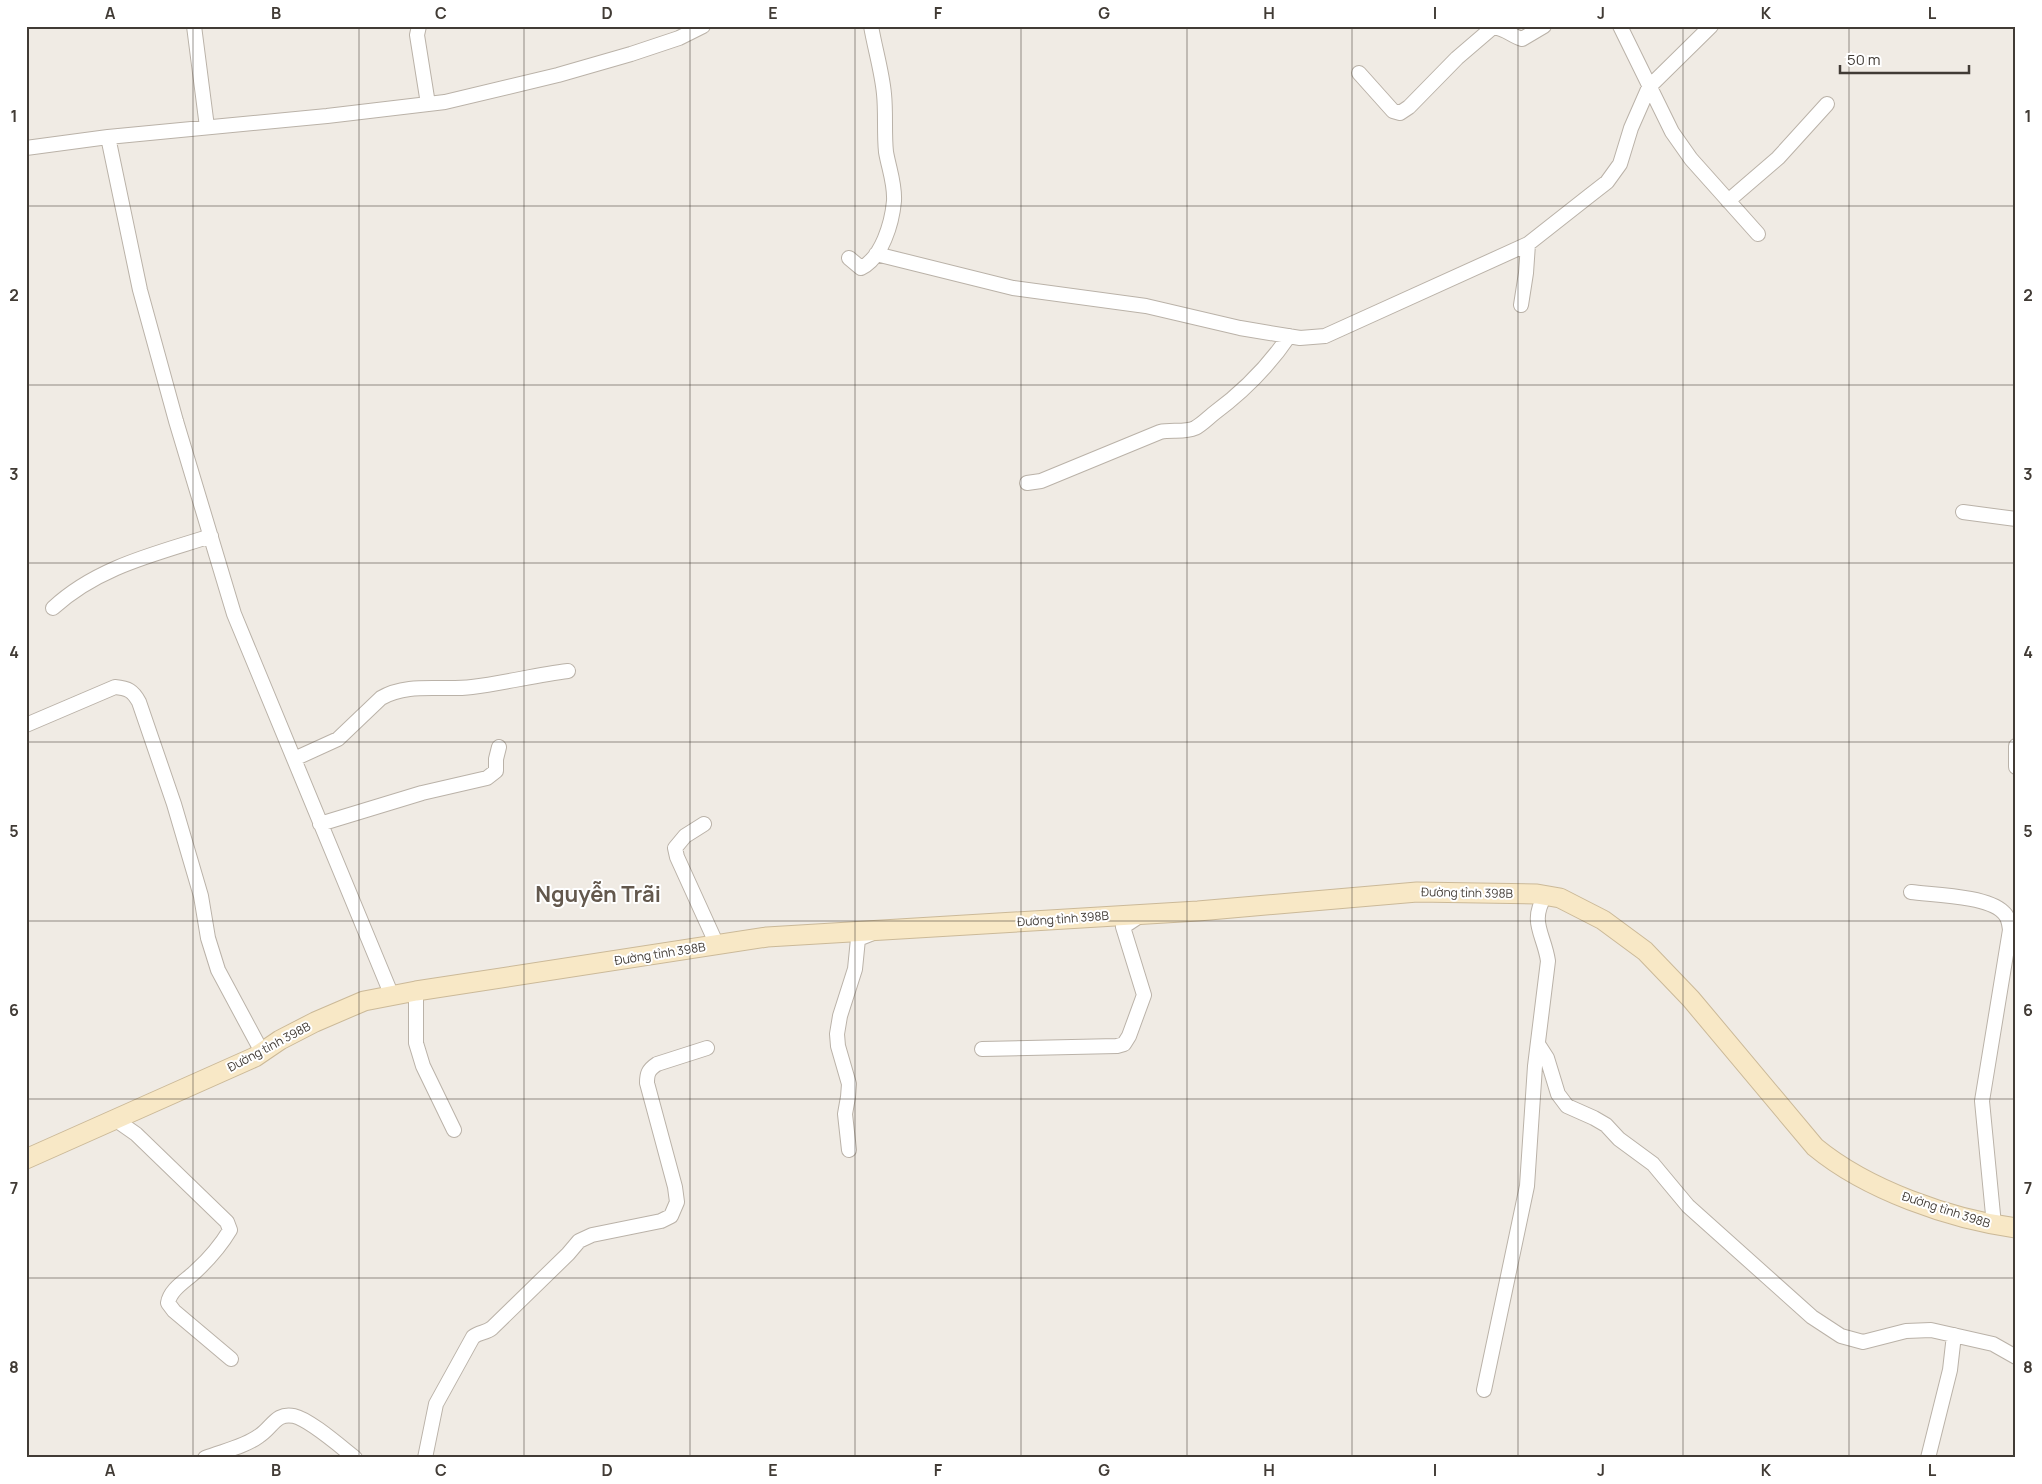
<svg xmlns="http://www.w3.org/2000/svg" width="2042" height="1484" font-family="Manrope,sans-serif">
  <rect width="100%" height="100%" fill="#f0ebe4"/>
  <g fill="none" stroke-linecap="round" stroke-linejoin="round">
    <defs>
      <path id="street" d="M194 26 207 127
        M419 26 417 35 428 104
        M1620 26 1672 132 1691 159 1758 234
        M1359 73 1393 111 1400 113 1409 107 1457 58 1492 28C1503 26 1511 36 1522 39L1544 26
        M108 137 140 290 176 421 234 614 392 996
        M26 148 108 137 327 116 445 102 558 75 631 54 679 38 703 26
        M1728 201 1778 158 1827 104
        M876 254 1013 288 1146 306 1240 328 1300 338 1325 336 1528 244 1589 196 1607 182 1620 164 1631 128 1649 87 1711 26
        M849 258 861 268C882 258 892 223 894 201 895 184 889 169 886 152 884 133 886 113 884 94 882 72 875 49 871 26
        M1521 305 1526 273 1528 244
        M1027 483 1041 481 1160 432C1171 429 1184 433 1195 428 1201 425 1207 419 1213 414 1243 392 1268 367 1289 336
        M1963 512 2016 519
        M53 608C97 567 155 554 211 536
        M26 725 115 687C128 688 133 691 139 702L174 804 201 896 208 938 218 970 262 1052
        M2016 746V767
        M294 759 338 739 381 698C408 682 442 691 472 687 504 683 536 675 568 671
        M320 824 422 793 487 778 496 771V759L499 747
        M704 824 685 836 675 848 677 857 717 945
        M1911 892C1934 895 1987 896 2003 912 2009 917 2009 923 2010 930L1982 1101 1994 1225
        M416 991V1043L423 1066 454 1130
        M1538 1044 1547 1058 1558 1094 1567 1106 1594 1118 1606 1125 1619 1139 1653 1164 1688 1206 1812 1317 1841 1336 1863 1342 1906 1331 1931 1330 1993 1344 2016 1357
        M982 1049 1117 1046 1124 1044 1129 1036 1144 995 1123 927 1141 915
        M116 1120 136 1134 227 1222 230 1230C221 1245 209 1259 196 1271 187 1280 170 1289 168 1303L174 1311 231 1359
        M849 1150 845 1114 848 1097 849 1084 838 1046 837 1034 840 1016 855 969 858 939 873 933
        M1484 1390 1527 1186 1535 1066 1548 961C1544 934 1529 922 1545 896
        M205 1458C223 1451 244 1447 259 1436 272 1428 276 1412 294 1416 309 1419 341 1447 355 1458
        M425 1458 436 1404 473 1337C479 1332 486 1333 492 1328L568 1254 579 1241 592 1235 661 1221 671 1216 677 1202 675 1187 647 1083C647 1074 648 1070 657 1064L707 1048
        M1928 1458 1950 1370 1954 1335"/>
      <path id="secondary" d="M26 1159 255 1057 280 1040 315 1022 364 1001 416 991 767 937 1198 911 1417 892 1537 894 1560 898 1603 920 1645 951 1691 999 1815 1147C1867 1190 1950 1219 2016 1228"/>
    </defs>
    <use href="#street" stroke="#bab2a8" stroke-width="16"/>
    <use href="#secondary" stroke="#cbb998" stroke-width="21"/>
    <use href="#street" stroke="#fff" stroke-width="14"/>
    <use href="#secondary" stroke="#f8e8c6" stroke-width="19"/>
  </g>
  <path fill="none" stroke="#413b35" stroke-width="1" stroke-opacity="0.55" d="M193 26V1458M359 26V1458M524 26V1458M690 26V1458M855 26V1458M1021 26V1458M1187 26V1458M1352 26V1458M1518 26V1458M1683 26V1458M1849 26V1458M26 206H2016M26 385H2016M26 563H2016M26 742H2016M26 921H2016M26 1099H2016M26 1278H2016"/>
  <g text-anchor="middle" stroke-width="4" stroke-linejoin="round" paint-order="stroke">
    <g font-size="12" fill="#413b35" stroke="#fff">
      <text transform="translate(1467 893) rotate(1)" y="4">Đường tỉnh 398B</text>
      <text transform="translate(1063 919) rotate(-4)" y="4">Đường tỉnh 398B</text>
      <text transform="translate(660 954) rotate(-9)" y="4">Đường tỉnh 398B</text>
      <text transform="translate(269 1047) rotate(-28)" y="4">Đường tỉnh 398B</text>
      <text transform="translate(1946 1210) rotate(18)" y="4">Đường tỉnh 398B</text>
    </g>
    <g font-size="22" font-weight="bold" fill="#63584d" stroke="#fff">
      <text x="598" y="902">Nguyễn Trãi</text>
    </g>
  </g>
  <rect width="2042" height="1484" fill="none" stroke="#ffffff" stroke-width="55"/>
  <path d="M1840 65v8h129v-8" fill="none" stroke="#413b35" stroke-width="2.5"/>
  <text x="1847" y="65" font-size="15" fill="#413b35" stroke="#ffffff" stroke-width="4" paint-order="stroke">50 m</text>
  <rect x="28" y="28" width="1986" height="1428" fill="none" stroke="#413b35" stroke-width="2"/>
  <g font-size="16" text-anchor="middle" font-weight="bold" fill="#413b35">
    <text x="110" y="19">A</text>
    <text x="276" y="19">B</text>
    <text x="441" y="19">C</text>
    <text x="607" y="19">D</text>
    <text x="773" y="19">E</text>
    <text x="938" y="19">F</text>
    <text x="1104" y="19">G</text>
    <text x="1269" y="19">H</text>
    <text x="1435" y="19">I</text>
    <text x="1601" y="19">J</text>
    <text x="1766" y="19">K</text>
    <text x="1932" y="19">L</text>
    <text x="14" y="122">1</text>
    <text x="2028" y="122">1</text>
    <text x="14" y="301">2</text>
    <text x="2028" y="301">2</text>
    <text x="14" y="480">3</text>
    <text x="2028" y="480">3</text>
    <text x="14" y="658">4</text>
    <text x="2028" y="658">4</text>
    <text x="14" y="837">5</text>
    <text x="2028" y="837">5</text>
    <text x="14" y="1016">6</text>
    <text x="2028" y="1016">6</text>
    <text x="14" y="1194">7</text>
    <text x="2028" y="1194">7</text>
    <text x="14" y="1373">8</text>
    <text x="2028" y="1373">8</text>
    <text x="110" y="1476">A</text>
    <text x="276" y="1476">B</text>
    <text x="441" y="1476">C</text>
    <text x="607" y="1476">D</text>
    <text x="773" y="1476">E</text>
    <text x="938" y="1476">F</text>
    <text x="1104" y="1476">G</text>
    <text x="1269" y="1476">H</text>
    <text x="1435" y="1476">I</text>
    <text x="1601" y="1476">J</text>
    <text x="1766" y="1476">K</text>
    <text x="1932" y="1476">L</text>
  </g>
</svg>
